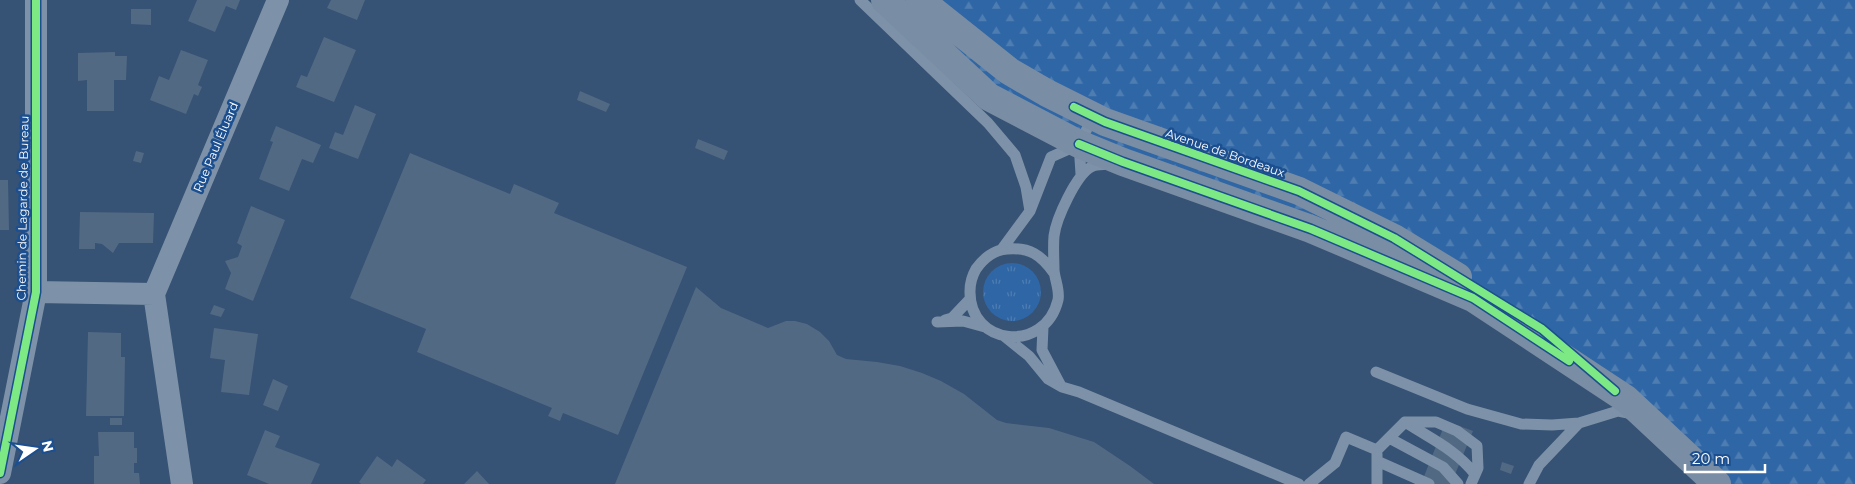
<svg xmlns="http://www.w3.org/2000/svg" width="1855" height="484" font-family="Montserrat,sans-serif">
  <defs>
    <pattern id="grass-tufts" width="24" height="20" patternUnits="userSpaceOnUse" patternTransform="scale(1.25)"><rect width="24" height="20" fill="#2f66a5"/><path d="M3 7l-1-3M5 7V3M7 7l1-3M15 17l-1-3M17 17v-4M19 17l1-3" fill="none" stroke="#4e7db2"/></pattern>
    <pattern id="forest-firs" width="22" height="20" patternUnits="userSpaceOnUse" patternTransform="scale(1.25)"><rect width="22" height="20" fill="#2f66a5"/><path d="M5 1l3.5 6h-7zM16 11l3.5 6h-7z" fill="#4e7db2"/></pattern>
  </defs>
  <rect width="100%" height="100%" fill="#365274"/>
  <path fill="url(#grass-tufts)" d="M983 292a29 29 0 1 1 58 0a29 29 0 1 1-58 0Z"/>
  <path fill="url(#forest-firs)" d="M885 0H1855V484H1717L1473 298 989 97Z"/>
  <path fill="#526984" d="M197 0H240L236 10 226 6 215 32 188 21Z
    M331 0H365L357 20 327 8Z
    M131 9H151V25L131 24Z
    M324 37 356 50 334 102 296 87 301 75 307 77Z
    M181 50 208 60 198 85 202 87 198 96 194 94 186 114 150 100 159 76 169 80Z
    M115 52V56H127L126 80H114V111H87V80L78 81V53Z
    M580 91 610 104 606 112 577 100Z
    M355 105 376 114 358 159 329 148 335 132 343 135Z
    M276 126 321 145 313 163 302 159 289 191 259 179 273 142 270 141Z
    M698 139 728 151 724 160 695 148Z
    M136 151 144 153 141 163 133 161Z
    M410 153 510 194 514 184 559 203 554 213 687 267 618 435 563 413 560 421 548 416 552 408 417 352 426 329 350 298Z
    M0 180H8L9 230H0Z
    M251 206 285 220 253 301 225 289 231 273 225 261 238 257 242 246 237 243Z
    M80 212 154 213 153 243H119L113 253 102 244 95 243V249H79Z
    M696 287 721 308 768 328 786 321H795L807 324 820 332 829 341 837 355 846 359 877 362 900 366 922 373 941 381 964 394 997 420 1006 423 1049 428 1094 442 1130 466 1154 484H615Z
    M214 305 225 309 221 317 210 314Z
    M214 328 258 334 249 395 221 392 225 360 210 358Z
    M88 332 121 333V357H125L124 416H86Z
    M273 379 288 386 278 411 263 405Z
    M110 418H122V425H110Z
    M1446 421 1473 431 1451 484H1421Z
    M265 430 280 436 275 447 320 464 311 484H269L247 475Z
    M98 432H134V448H137V463H134V473H139L140 484H94V456H99Z
    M377 456 392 467 397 459 426 480 423 484H361L359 482Z
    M1502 462 1514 466 1511 474 1500 470Z
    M477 471 489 484H464Z"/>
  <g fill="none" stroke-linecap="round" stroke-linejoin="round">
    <path stroke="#7d92a8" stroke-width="11" d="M860 0 988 123 1015 155 1026 187 1030 211
      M1081 174 1079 144 1089 125
      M1002 249 1030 211 1051 157 1078 145
      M1054 273C1041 255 1030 247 1007 249 994 250 983 259 976 269 972 276 970 284 970 291 969 346 1045 354 1058 300 1060 290 1055 281 1054 270 1054 260 1053 247 1054 236 1056 219 1076 175 1091 167 1096 164 1104 165 1110 164
      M945 320 952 318 970 299
      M937 322 963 321 985 327
      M1043 327 1042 350 1061 386
      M1004 336 1029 356 1048 379 1062 387 1079 392 1299 484
      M1376 372 1467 409 1521 424 1552 425 1579 423
      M1405 422C1431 439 1455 449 1475 474
      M1389 438 1443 467 1458 484
      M1377 461 1429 484
      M1309 484 1335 463 1346 437 1377 450 1405 422H1436L1457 431 1477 446 1478 468 1471 484
      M1377 484V454
      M1529 484 1539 465 1579 423 1618 411 1633 414"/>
    <path stroke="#7d92a8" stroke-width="22" d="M36 292 154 294 278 0
      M154 294 182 484
      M0 473 36 292V0"/>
    <path stroke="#798da4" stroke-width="28" d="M885 0 989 97 1079 144 1123 162 1311 229 1473 298 1626 399 1717 484
      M920 0 1009 71 1047 93 1105 122 1299 191 1394 238 1458 277"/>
    <defs>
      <path id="cycleway" d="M1074 107 1105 122 1299 191 1394 238 1542 329 1615 391
        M1079 144 1123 162 1311 229 1473 298 1569 361
        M0 473 36 292V0"/>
    </defs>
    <use href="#cycleway" stroke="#1b4f8f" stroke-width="11"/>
    <use href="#cycleway" stroke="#7ce984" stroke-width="8"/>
  </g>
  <g text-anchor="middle" stroke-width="5" stroke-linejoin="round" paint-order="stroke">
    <g font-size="12" fill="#fff" stroke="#1b4f8f">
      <text transform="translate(216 147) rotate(-67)" y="4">Rue Paul Éluard</text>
      <text transform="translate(1225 153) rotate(19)" y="4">Avenue de Bordeaux</text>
      <text transform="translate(23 208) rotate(-89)" y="4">Chemin de Lagarde de Bureau</text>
    </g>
  </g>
  <g transform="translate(35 449) rotate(77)" stroke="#1b4f8f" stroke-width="4" paint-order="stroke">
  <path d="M0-4L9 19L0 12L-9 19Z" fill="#ffffff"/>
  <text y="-8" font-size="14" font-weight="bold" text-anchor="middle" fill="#ffffff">N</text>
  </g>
  <path d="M1685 464v8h80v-8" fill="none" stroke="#ffffff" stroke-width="2.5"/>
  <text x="1692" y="464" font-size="15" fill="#ffffff" stroke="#1b4f8f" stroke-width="4" paint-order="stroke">20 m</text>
</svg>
